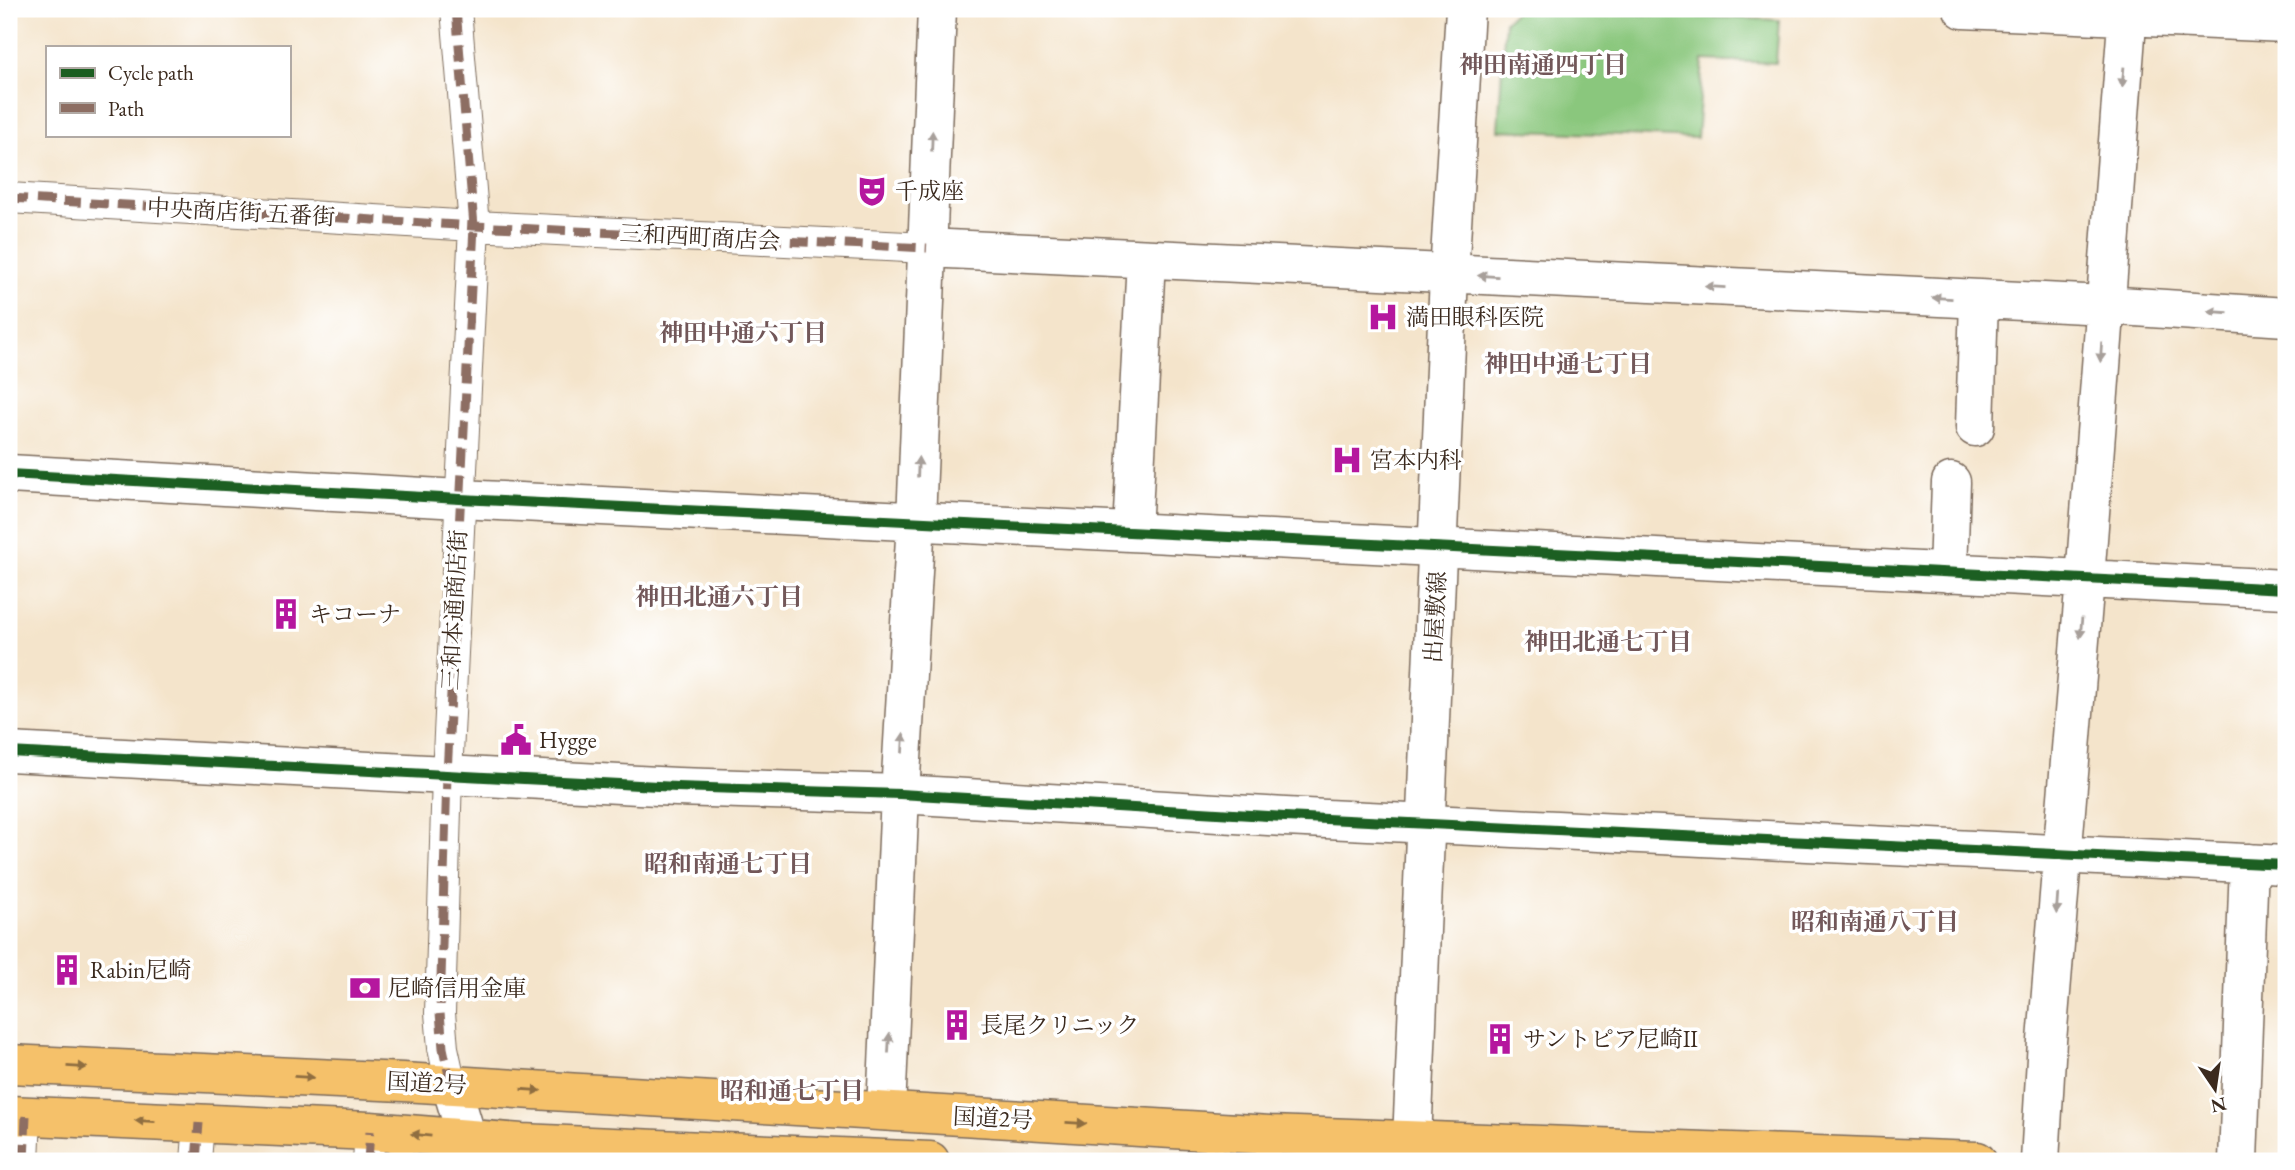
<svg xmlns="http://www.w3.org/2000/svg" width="2295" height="1170" font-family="'EB Garamond','Noto Serif JP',serif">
  <rect width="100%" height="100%" fill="#fff"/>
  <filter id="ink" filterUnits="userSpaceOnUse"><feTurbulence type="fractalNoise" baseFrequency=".0143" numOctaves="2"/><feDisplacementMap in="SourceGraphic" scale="14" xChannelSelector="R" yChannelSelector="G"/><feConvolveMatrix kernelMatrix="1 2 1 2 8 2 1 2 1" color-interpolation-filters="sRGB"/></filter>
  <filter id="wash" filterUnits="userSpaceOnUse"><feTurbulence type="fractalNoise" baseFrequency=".00686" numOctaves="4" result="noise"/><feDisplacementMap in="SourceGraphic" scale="28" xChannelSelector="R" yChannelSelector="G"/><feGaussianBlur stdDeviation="1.57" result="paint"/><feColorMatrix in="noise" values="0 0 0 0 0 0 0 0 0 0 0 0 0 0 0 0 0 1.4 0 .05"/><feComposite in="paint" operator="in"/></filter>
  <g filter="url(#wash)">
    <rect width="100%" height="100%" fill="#f4e4cb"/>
    <path fill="#8ac77d" stroke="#62784e" stroke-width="2" d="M1519 9 1779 20 1776 63 1703 60 1697 138 1498 130 1505 21Z"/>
  </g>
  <g filter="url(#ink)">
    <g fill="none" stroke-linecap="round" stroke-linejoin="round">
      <defs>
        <path id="pedestrian" d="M9 198 474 226 927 248
          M451 1085 443 1048 440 1013 447 775 474 226 456 9
          M24 1161 26 1116
          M196 1161 199 1123
          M368 1161 370 1131"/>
        <path id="minor" d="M1963 9 2286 23
          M927 248 2105 305 2286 317
          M1975 427 1979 300
          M9 474 460 499 2286 589
          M1132 532 1146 259
          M1948 573 1951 482
          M9 752 677 787 900 794 1285 817 2286 865
          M451 1085 474 1161
          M886 1111 900 794 916 521 937 9
          M2040 1161 2047 1041 2085 579 2128 9
          M2238 1161 2249 863"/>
        <path id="tertiary" d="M1414 1161 1412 1141 1449 275 1465 9"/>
        <path id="trunk" d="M9 1064 403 1082 1270 1135 1977 1161
          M9 1115 370 1131 522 1143 930 1161"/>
      </defs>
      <use href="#pedestrian" stroke="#7c6b5b" stroke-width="32"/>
      <use href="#minor" stroke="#7c6b5b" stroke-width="41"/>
      <use href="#tertiary" stroke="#7c6b5b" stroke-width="41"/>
      <use href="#trunk" stroke="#7c6b5b" stroke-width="41"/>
      <use href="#pedestrian" stroke="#fff" stroke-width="30"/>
      <use href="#minor" stroke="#fff" stroke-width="38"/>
      <use href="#tertiary" stroke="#fff" stroke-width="38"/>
      <use href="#trunk" stroke="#f5c16b" stroke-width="38"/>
      <path stroke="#8d6e63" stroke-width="9" stroke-dasharray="18 9" stroke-linecap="butt" d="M9 198 474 226 927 248
        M451 1085 443 1048 440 1013 447 775 474 226 456 9
        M24 1161 26 1116
        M196 1161 199 1123
        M368 1161 370 1131"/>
      <defs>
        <path id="cycleway" d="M9 474 460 499 2286 589
          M9 752 677 787 900 794 1285 817 2286 865"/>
      </defs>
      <use href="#cycleway" stroke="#fff" stroke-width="15"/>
      <use href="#cycleway" stroke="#1b5e20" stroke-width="10"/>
    </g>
    <defs><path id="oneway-solid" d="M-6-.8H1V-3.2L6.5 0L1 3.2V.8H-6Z" transform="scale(1.75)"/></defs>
    <g fill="#a79f9a">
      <use href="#oneway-solid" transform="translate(2123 77) rotate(95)"/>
      <use href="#oneway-solid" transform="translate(932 141) rotate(-88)"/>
      <use href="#oneway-solid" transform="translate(1488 276) rotate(-177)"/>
      <use href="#oneway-solid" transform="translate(1715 287) rotate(-177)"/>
      <use href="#oneway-solid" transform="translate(1942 298) rotate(-177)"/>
      <use href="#oneway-solid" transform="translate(2218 312) rotate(-176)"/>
      <use href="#oneway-solid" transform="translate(2101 352) rotate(94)"/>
      <use href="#oneway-solid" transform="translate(918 467) rotate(-88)"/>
      <use href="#oneway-solid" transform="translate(2081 628) rotate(95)"/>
      <use href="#oneway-solid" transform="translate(903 743) rotate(-87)"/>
      <use href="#oneway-solid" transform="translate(2057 904) rotate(94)"/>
      <use href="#oneway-solid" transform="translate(889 1043) rotate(-87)"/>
    </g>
    <g fill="#8f6e41">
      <use href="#oneway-solid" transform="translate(77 1067) rotate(3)"/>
      <use href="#oneway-solid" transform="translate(304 1077) rotate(3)"/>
      <use href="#oneway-solid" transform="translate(531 1090) rotate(4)"/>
      <use href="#oneway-solid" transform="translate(145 1121) rotate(-177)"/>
      <use href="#oneway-solid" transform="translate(1076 1123) rotate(3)"/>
      <use href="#oneway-solid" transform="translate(421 1135) rotate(-174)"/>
    </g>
  </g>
  <defs>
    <symbol id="theatre-bare" viewBox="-9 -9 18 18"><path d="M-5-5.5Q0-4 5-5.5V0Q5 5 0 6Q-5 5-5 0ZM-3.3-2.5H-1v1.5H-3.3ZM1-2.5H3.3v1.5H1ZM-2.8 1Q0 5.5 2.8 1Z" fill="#b5179e" stroke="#fff" stroke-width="2.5" paint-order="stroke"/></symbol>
    <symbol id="hospital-bare" viewBox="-9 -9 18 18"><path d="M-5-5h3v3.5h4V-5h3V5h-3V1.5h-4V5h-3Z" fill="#b5179e" stroke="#fff" stroke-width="2.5" paint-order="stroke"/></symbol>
    <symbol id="building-bare" viewBox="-9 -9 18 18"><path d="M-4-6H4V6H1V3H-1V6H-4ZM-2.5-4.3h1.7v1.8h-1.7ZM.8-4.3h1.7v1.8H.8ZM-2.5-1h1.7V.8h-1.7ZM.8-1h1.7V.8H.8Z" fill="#b5179e" stroke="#fff" stroke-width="2.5" paint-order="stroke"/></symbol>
    <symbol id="civic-bare" viewBox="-9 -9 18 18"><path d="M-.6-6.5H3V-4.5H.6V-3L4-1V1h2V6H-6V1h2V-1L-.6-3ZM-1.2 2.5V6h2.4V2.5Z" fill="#b5179e" stroke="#fff" stroke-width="2.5" paint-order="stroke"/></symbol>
    <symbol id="bank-bare" viewBox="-9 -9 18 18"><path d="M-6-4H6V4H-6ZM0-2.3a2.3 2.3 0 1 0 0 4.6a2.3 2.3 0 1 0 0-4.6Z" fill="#b5179e" stroke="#fff" stroke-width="2.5" paint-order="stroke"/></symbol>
  </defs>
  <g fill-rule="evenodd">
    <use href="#theatre-bare" x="850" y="169" width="44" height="44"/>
    <use href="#hospital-bare" x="1361" y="295" width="44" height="44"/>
    <use href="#hospital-bare" x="1325" y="438" width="44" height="44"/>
    <use href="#building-bare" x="264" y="592" width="44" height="44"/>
    <use href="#civic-bare" x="494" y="718" width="44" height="44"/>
    <use href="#building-bare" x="45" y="948" width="44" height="44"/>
    <use href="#bank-bare" x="343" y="966" width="44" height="44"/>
    <use href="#building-bare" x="935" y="1003" width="44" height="44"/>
    <use href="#building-bare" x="1478" y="1017" width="44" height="44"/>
  </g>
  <g text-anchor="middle" stroke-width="7" stroke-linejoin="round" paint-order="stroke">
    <g font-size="23" fill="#3b2a1e" stroke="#fff" text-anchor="start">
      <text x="895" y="199">千成座</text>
      <text x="1406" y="325">満田眼科医院</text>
      <text x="1370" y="468">宮本内科</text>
      <text x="309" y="622">キコーナ</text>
      <text x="539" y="748">Hygge</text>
      <text x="90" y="978">Rabin尼崎</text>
      <text x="388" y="996">尼崎信用金庫</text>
      <text x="980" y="1033">長尾クリニック</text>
      <text x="1523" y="1047">サントピア尼崎Ⅱ</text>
    </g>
    <g font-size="23" fill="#3b2a1e" stroke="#fff">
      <text transform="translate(241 212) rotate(3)" y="8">中央商店街 五番街</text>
      <text transform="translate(700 237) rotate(3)" y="8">三和西町商店会</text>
      <text transform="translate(454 610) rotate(-87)" y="8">三和本通商店街</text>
      <text transform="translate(1435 617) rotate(-87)" y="8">出屋敷線</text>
      <text transform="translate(427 1083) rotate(3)" y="8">国道2号</text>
      <text transform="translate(993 1118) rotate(3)" y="8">国道2号</text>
    </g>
    <g font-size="24" font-weight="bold" fill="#725759" stroke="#fff">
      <text x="1543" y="73">神田南通四丁目</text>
      <text x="743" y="341">神田中通六丁目</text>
      <text x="1568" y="372">神田中通七丁目</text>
      <text x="719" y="605">神田北通六丁目</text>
      <text x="1608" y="650">神田北通七丁目</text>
      <text x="728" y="872">昭和南通七丁目</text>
      <text x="1875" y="930">昭和南通八丁目</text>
      <text x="792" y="1099">昭和通七丁目</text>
    </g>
  </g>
  <rect width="2295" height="1170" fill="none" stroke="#fff" stroke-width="35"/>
  <rect x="46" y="46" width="245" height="91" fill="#ffffff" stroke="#b1aaa5" stroke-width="2"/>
  <rect x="60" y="68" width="35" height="10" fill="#1b5e20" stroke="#b1aaa5" stroke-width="2"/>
  <text x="108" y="80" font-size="21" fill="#3b2a1e">Cycle path</text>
  <rect x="60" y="103" width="35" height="10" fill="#8d6e63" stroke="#b1aaa5" stroke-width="2"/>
  <text x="108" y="116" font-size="21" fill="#3b2a1e">Path</text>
  <g transform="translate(2215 1089) rotate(167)" stroke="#ffffff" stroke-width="5" paint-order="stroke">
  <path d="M0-5L12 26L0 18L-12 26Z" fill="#3b2a1e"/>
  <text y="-10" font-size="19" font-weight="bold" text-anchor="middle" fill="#3b2a1e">N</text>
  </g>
</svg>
